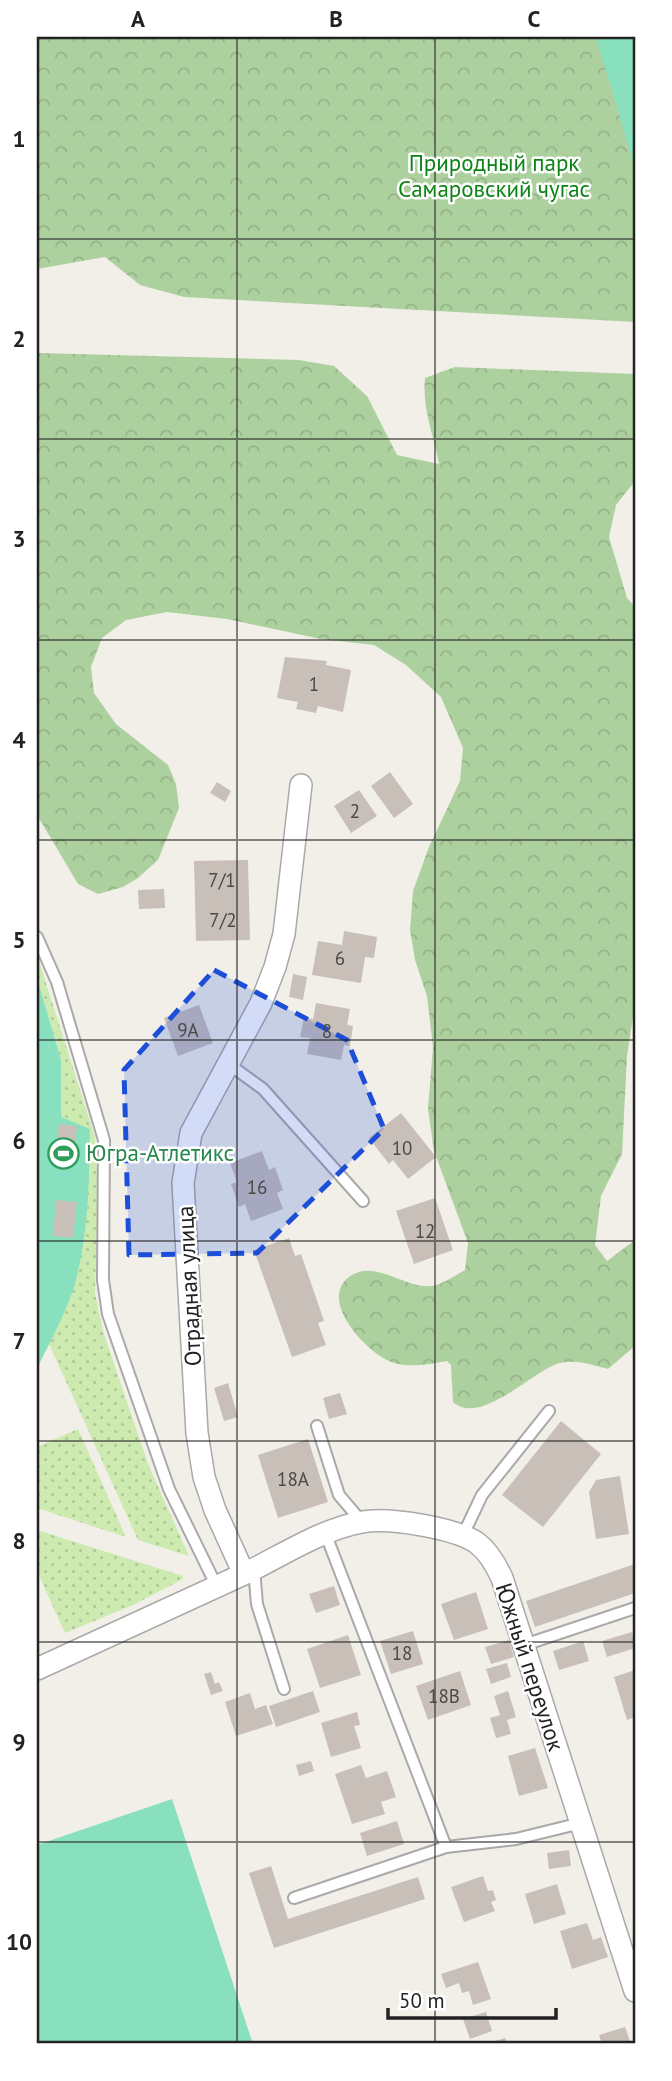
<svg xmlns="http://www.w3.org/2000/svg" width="672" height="2081" font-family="'PT Sans',sans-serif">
  <defs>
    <pattern id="grass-dots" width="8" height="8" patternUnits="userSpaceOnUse" patternTransform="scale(1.75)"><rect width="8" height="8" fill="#cdebb0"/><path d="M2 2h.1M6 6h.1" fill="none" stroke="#b0c997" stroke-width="1.8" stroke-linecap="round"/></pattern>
    <pattern id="forest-crowns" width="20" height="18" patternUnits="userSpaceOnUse" patternTransform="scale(1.75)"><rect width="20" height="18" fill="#add19e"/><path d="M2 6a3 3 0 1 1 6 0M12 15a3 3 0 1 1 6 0" fill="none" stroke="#95b388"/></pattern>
  </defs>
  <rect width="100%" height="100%" fill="#f2efe9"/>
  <path fill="url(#grass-dots)" d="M37 955 95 1137 98 1196 95 1293 103 1331 148 1464 189 1556 138 1540 49 1344C83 1276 89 1204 90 1129L61 1118V1060L37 978Z
    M78 1429 126 1537 37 1508V1447Z
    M37 1530 183 1576V1579L133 1605 65 1633 37 1571Z"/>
  <path fill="url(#forest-crowns)" d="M37 37H611L635 103V322L184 297 140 285 105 257 37 269Z
    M37 353 299 360 334 366 367 396 397 455 439 464C434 435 422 410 425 378L455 367 635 374V481L616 505 609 537 627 598 635 607V1004L627 1056 622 1154 601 1196 595 1245 607 1261 635 1240V1346L608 1369C593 1365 577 1359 560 1363 533 1370 481 1427 453 1402L451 1365 447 1361C430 1364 411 1368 394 1363 369 1356 317 1301 349 1277 376 1257 408 1293 436 1285 446 1282 456 1275 465 1270L468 1243 434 1151 428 1109 433 1047 427 996 415 960 410 930 413 891 429 847 460 781 463 748 441 697 406 665 374 645 321 639 227 619 167 612 126 620 102 638 91 667 94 693 116 724 168 765 176 784 179 808 158 860 138 878 123 887 98 894 78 884 37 815Z"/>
  <path fill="#88e0be" d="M596 37H635V168Z
    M37 978 61 1060V1117L90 1129C89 1182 89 1238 73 1290 64 1317 49 1343 37 1369Z
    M172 1799 253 2044H37V1845Z"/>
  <path fill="#c7bfb8" d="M285 657 327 661 326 665 351 670 343 712 318 706 316 713 296 709 298 702 277 698Z
    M390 772 413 804 394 818 371 786Z
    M217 782 231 791 225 802 210 793Z
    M359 790 377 816 351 833 334 806Z
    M248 860 250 940 196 941 194 861Z
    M164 889 165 908 139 909 138 890Z
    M344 931 377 937 374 958 365 957 361 983 312 975 318 941 342 945Z
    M293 974 307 977 303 1000 289 997Z
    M316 1003 350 1009 347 1025 353 1026 350 1046 344 1045 341 1060 307 1054 310 1038 300 1037 304 1017 313 1019Z
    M199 1005 213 1043 178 1056 164 1018Z
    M401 1113 436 1157 408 1179 393 1160 389 1164 369 1138Z
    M59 1124 77 1126 73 1160 55 1158Z
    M262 1151 269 1170 275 1167 283 1190 277 1193 283 1209 251 1221 245 1204 239 1207 231 1184 237 1182 230 1163Z
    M435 1198 453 1250 414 1264 396 1211Z
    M56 1200 77 1202 73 1238 53 1236Z
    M289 1238 295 1256 301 1254 312 1286 324 1321 318 1323 326 1345 292 1357 254 1250Z
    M228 1383 238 1417 224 1421 214 1388Z
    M340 1393 347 1414 329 1419 323 1398Z
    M561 1421 601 1454 543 1527 502 1495Z
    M308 1439 328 1502 278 1518 258 1455Z
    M620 1476 629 1534 596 1539 589 1492 596 1480Z
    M635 1564V1593L535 1627 526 1601Z
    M334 1586 340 1605 316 1613 309 1594Z
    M476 1592 488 1629 454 1640 441 1604Z
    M413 1631 423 1664 391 1674 380 1641Z
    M632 1632 635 1648 607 1657 602 1641Z
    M348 1635 361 1675 320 1688 307 1649Z
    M509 1640 514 1657 491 1664 485 1647Z
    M583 1641 589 1661 559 1670 553 1651Z
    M507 1663 511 1677 491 1684 486 1669Z
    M635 1670V1717L627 1720 614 1677Z
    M460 1671 471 1705 428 1720 416 1686Z
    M211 1672 215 1684 219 1682 223 1691 211 1695 204 1674Z
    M313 1691 320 1712 276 1727 269 1706Z
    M508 1691 516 1717 507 1720 511 1734 496 1738 490 1718 500 1715 494 1696Z
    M250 1693 255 1709 266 1705 273 1724 236 1736 225 1702Z
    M357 1712 360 1725 354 1726 361 1748 331 1757 321 1723Z
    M535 1748 548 1788 519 1796 508 1756Z
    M311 1761 314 1771 299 1776 296 1765Z
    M361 1765 366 1778 387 1771 396 1797 381 1802 385 1814 352 1824 335 1774Z
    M397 1821 404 1844 367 1856 360 1833Z
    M569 1850 571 1866 549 1869 547 1853Z
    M271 1866 288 1919 418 1877 425 1899 274 1948 249 1873Z
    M483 1876 488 1891 493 1890 496 1900 491 1902 495 1911 464 1922 451 1887Z
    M557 1884 566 1914 534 1924 525 1894Z
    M587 1923 593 1940 601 1937 608 1957 572 1969 560 1931Z
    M478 1962 491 1999 473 2005 469 1991 462 1993 459 1983 446 1988 441 1974Z
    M486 2012 492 2031 470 2039 463 2019Z
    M625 2027 631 2044H602L599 2035Z
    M505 2038 507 2044H493L492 2042Z"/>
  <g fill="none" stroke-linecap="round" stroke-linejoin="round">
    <defs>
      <path id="lane" d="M37 937 57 982 104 1140 103 1280 108 1314 169 1489 217 1587
        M230 1065 263 1089 363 1201
        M317 1426 339 1495 362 1522
        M326 1535 446 1847
        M463 1535 482 1495 549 1411
        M254 1569 257 1604 284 1689
        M524 1645 635 1608
        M294 1898 446 1847 516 1839 581 1823"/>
      <path id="street" d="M244 1574C281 1556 322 1529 362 1522 389 1517 455 1528 477 1543 489 1552 496 1565 502 1578L635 1991
        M37 1669 244 1574 215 1510 204 1477 197 1433 183 1183 191 1133 261 1003 275 967 284 934 301 785"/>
    </defs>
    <use href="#lane" stroke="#a9a9a9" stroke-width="14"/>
    <use href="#street" stroke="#a9a9a9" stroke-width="24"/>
    <use href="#lane" stroke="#fff" stroke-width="10"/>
    <use href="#street" stroke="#fff" stroke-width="21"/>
  </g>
  <path fill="#1d4ed8" fill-opacity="0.2" stroke="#1d4ed8" stroke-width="5" stroke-dasharray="14 9" stroke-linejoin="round" d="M214 970 347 1040 384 1129 257 1253 129 1255 124 1070Z"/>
  <path fill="none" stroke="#222" stroke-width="2" stroke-opacity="0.55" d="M237 37V2044M435 37V2044M37 239H635M37 439H635M37 640H635M37 840H635M37 1040H635M37 1241H635M37 1441H635M37 1642H635M37 1842H635"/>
  <defs>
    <symbol id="stadium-ring" viewBox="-11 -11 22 22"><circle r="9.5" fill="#fff" stroke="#2e9e5b" stroke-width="1.5"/><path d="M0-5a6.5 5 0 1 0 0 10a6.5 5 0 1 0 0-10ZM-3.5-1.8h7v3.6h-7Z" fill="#2e9e5b"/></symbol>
  </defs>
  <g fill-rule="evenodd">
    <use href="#stadium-ring" x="46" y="1136" width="35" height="35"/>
  </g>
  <g text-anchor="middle" stroke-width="5" stroke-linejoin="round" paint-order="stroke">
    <g font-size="19" fill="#4b4948">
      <text x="314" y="691">1</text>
      <text x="355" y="818">2</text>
      <text x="222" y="887">7/1</text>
      <text x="223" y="927">7/2</text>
      <text x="340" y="965">6</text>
      <text x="188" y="1037">9А</text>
      <text x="327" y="1038">8</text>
      <text x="402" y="1155">10</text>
      <text x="257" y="1194">16</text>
      <text x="425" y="1238">12</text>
      <text x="293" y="1486">18А</text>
      <text x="402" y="1660">18</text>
      <text x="444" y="1703">18В</text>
    </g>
    <g font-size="23" fill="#0c8416" stroke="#fff">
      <text x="494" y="171">Природный парк<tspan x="494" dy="26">Самаровский чугас</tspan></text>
    </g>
    <g font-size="23" fill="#27864d" stroke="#fff" text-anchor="start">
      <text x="86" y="1161">Югра-Атлетикс</text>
    </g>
    <g font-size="23" fill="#222" stroke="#fff">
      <text transform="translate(189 1286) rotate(-93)" y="8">Отрадная улица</text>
      <text transform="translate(530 1667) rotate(72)" y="8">Южный переулок</text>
    </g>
  </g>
  <rect width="672" height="2081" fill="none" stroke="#ffffff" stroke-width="77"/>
  <path d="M388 2008v10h168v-10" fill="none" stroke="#222222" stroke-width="3.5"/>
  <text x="399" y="2008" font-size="21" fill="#222222" stroke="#ffffff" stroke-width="5" paint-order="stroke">50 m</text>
  <rect x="38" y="38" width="596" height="2004" fill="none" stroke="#222" stroke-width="2.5"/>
  <g font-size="23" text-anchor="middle" font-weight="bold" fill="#222">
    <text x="138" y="27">A</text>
    <text x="336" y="27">B</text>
    <text x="534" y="27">C</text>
    <text x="19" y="147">1</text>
    <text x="19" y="347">2</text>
    <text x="19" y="547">3</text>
    <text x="19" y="748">4</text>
    <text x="19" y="948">5</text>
    <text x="19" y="1149">6</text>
    <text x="19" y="1349">7</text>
    <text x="19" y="1549">8</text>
    <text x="19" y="1750">9</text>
    <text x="19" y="1950">10</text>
  </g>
</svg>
